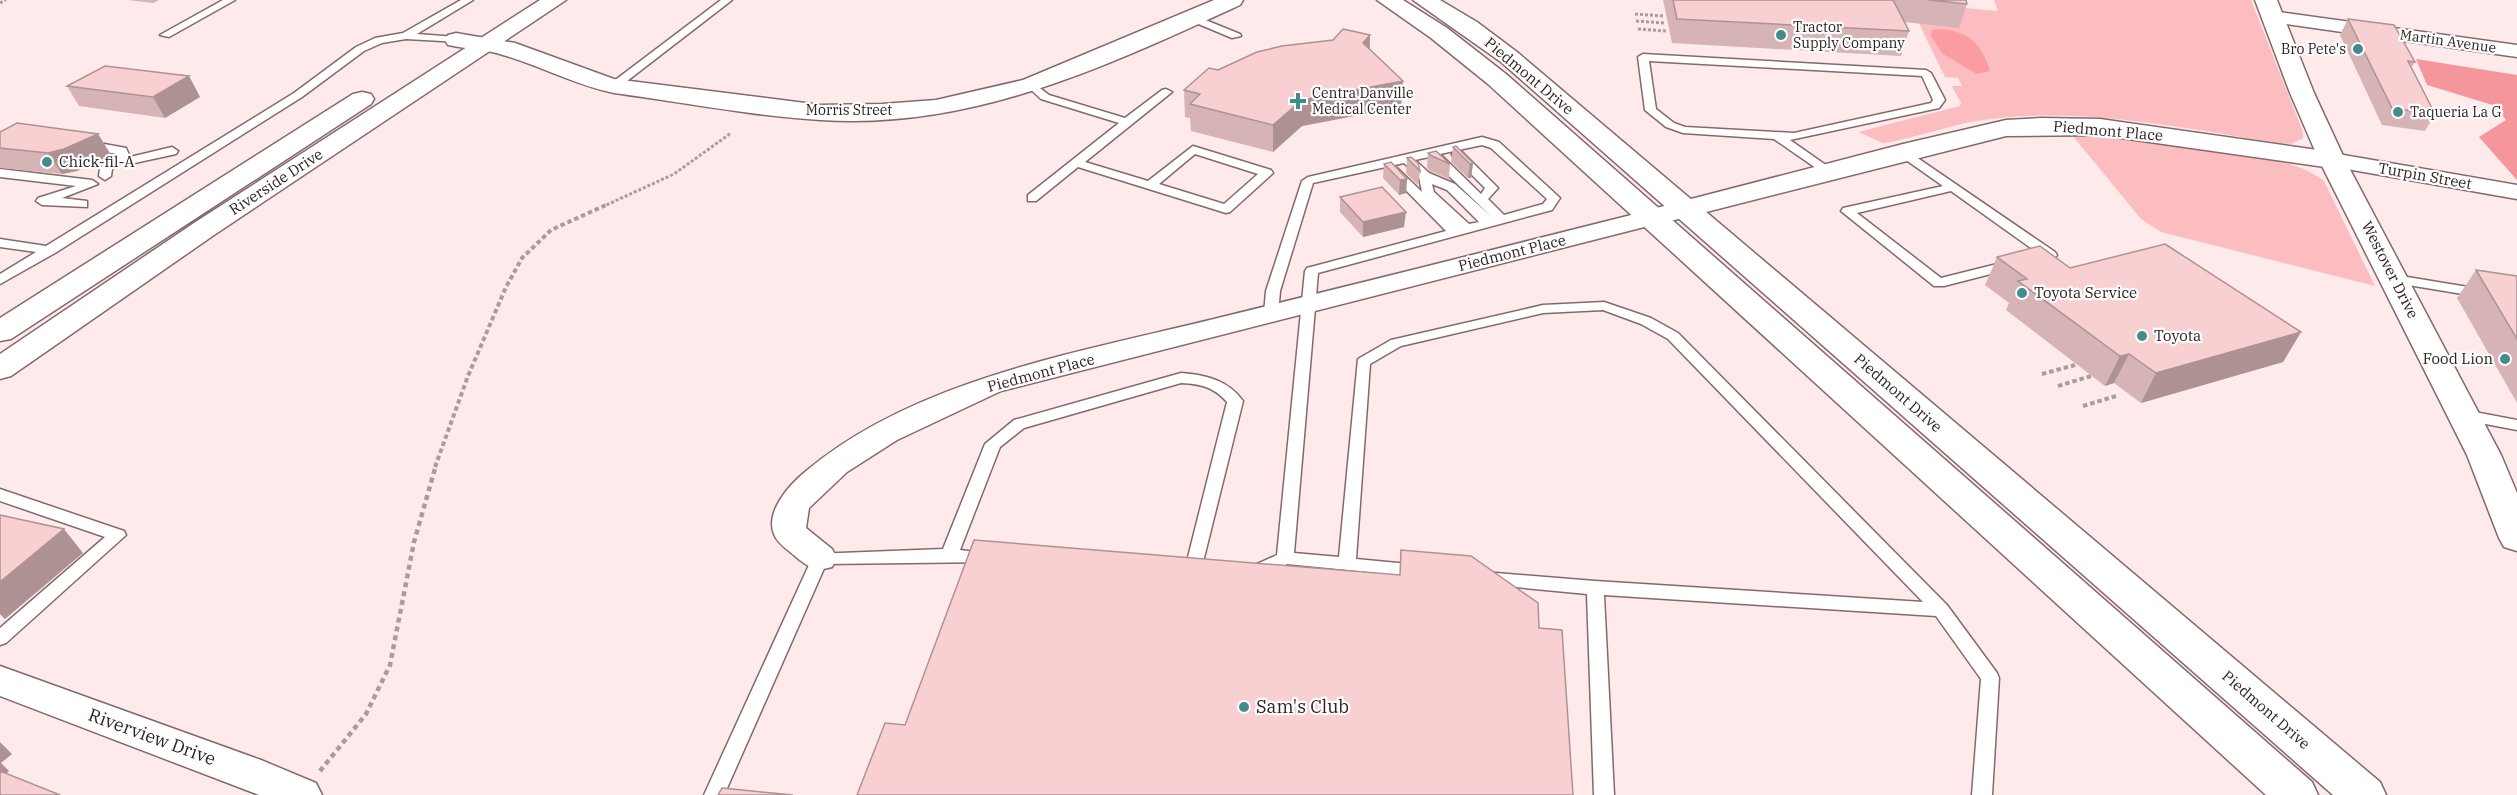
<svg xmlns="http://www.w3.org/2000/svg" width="2517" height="795" font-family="'IBM Plex Serif',serif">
  <rect width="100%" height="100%" fill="#feeaeb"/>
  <path fill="#fbbdc0" d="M1994 0H2251L2303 132V138L2291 144 2279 143C2180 128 2077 105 1976 121 1961 123 1890 144 1883 143 1875 140 1866 135 1858 132L1960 106 1961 103 1952 86H1962L1958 78 1945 77 1909 3 1998 11Z
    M2072 135C2123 137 2173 144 2223 152 2258 158 2296 159 2324 181L2375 286 2161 232 2141 219Z"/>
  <path fill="#f5969c" d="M2416 59 2517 75V180L2479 137 2506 120 2496 106 2427 85Z"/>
  <path fill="#fb9ca2" d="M1940 29C1968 31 1981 43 1990 71L1977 74 1943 54 1931 36 1932 30Z"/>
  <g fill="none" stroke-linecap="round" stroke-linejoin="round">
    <defs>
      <path id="service" d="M223 0H235L169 37 160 35Z
        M461 0H473L417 34 456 37 460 38V42L406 39 382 43 364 51 302 97 55 253 0 284V274L36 252 0 247V239L46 246 294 93 356 47 375 38 403 33Z
        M721 0H732L618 88H610V84Z
        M1193 15 1240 34 1241 36 1232 38 1189 20 1188 18Z
        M1643 54 1926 70 1931 73 1945 100 1939 108 1790 140 1830 168V174L1826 175 1774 139 1683 133 1666 127 1645 110 1638 57ZM1649 61 1922 76 1933 100 1931 103 1794 133 1685 127 1674 123 1656 109Z
        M1032 82 1049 95 1125 118 1162 90 1166 89 1172 92 1085 162 1148 181 1193 146 1271 170 1273 173 1230 212 1226 213 1078 167 1036 201H1028V195L1119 123 1041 99 1026 85ZM1195 154 1258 174 1224 204 1159 184Z
        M1482 137 1499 142 1560 198 1552 210 1318 273 1294 553 1339 557 1358 359 1391 340 1543 305 1604 302 1651 318 1678 333 1947 605 1997 673 1999 678 1992 795H1972L1981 679 1936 616 1604 595 1614 795H1594L1587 594 1484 584 1478 583 1475 578 1478 573 1484 572 1595 581 1923 602 1668 339 1641 324 1603 310 1543 313 1401 346 1370 364 1356 559 1419 565 1425 567 1428 571 1425 575 1419 577 1287 564 1260 578H1248L1245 573 1248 568 1277 555 1305 271 1307 268 1446 231 1387 171 1393 167 1397 168 1422 192 1419 177 1404 163 1313 183 1280 291 1278 314 1271 318 1266 317 1264 314 1266 291 1302 181 1308 177ZM1482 145 1491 148 1547 199 1543 204 1504 215 1488 199 1498 188 1462 152H1454L1452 155 1485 188 1481 194 1440 154ZM1429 157 1430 158 1493 218 1455 184 1429 173 1415 160ZM1432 184 1447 190 1479 222 1469 224 1434 192Z
        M88 141 126 148 130 157 172 147 178 151 176 154 130 164 125 161 112 169 111 176 105 180 99 176 100 168 117 154 84 148 82 145Z
        M1903 148 2055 252 2057 255 2055 258H2045L1951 191 1857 213 1941 278 2009 261 2016 265 2014 268 1944 286H1934L1841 211 1843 208 1943 186 1899 155 1897 152Z
        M0 169 92 180 98 184 62 198 87 201V207L42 205 36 201 38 198 76 186 0 177Z
        M2395 275 2517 295V303L2390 282 2388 279Z
        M1181 373C1206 375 1228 380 1243 401L1199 578H1187L1184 573 1227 402C1214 387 1201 384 1181 383L1024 428 1000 447 960 550 992 554 995 558 992 562 826 564 724 795H704L814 554 943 549 985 444 1014 420Z
        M2464 410 2517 420V430L2459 419 2456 415Z
        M0 489 124 531 126 535 6 643 0 645V628L105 537 0 501Z"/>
      <path id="minor" d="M2272 11 2517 45V57L2265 21 2262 17 2265 13Z
        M2332 153 2517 185V199L2324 165 2320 160 2324 155Z
        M1651 210 1660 213 1664 218 1660 223 1001 391 897 440 847 472 809 508 806 528 832 549 837 558 832 567C816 572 808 567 795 556 788 550 777 543 774 534 765 512 789 485 805 472 917 377 1087 351 1226 316 1368 281 1509 246 1651 210Z
        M0 666 261 760 316 783 322 795H259L0 696Z"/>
      <path id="tertiary" d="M1214 0H1243L1240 5C1107 66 972 130 821 120 753 116 681 102 614 93 575 85 541 66 503 55 486 49 466 49 448 45L445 40 448 35 456 33 515 43 614 79 821 105 882 104 936 100 1023 80Z
        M2041 118 2100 119 2332 152 2341 154 2345 160 2341 166 2332 168 2100 135 2006 136 1651 226 1641 224 1637 218 1641 212 1903 144 2006 120Z"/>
      <path id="secondary" d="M1377 0H1403L1447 28 1506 74 2312 782 2318 795H2266L1488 84 1431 38Z
        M1413 0H1440L1477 22 1517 52 2380 782 2386 795H2333L1501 62Z
        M2255 0H2277L2314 93 2345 160 2501 455 2517 493V551L2504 547 2499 538 2467 455 2319 160 2290 93Z"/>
      <path id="primary" d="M540 0H566L214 235 11 376 0 379V354L194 223Z
        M362 92 371 94 374 99 371 104 11 339 0 341V318L353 94Z"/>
    </defs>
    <use href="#service" stroke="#85696a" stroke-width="3"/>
    <use href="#minor" stroke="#85696a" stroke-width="3"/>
    <use href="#tertiary" stroke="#85696a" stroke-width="3"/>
    <use href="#secondary" stroke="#85696a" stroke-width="3"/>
    <use href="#primary" stroke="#85696a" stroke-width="3"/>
    <path stroke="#ac9b9c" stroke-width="3" stroke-dasharray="3 2" stroke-linecap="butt" d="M0 3 6 0
      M1635 14 1663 16
      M1636 21 1664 23
      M1638 29 1666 31
      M602 207 674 174 731 133"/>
    <path stroke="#ac9b9c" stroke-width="4" stroke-dasharray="4.5 3" stroke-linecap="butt" d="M2042 374 2075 365
      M2058 386 2091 376
      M2083 406 2116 396
      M435 467 468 376 506 287 522 258 551 230 606 205"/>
    <path stroke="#ac9b9c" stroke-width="4.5" stroke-dasharray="5 4" stroke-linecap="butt" d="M320 771 366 714 390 665 414 542 436 465"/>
    <use href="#service" fill="#fff" fill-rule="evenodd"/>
    <use href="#minor" fill="#fff" fill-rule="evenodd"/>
    <use href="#tertiary" fill="#fff" fill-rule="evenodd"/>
    <use href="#secondary" fill="#fff" fill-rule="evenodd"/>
    <use href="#primary" fill="#fff" fill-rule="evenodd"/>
  </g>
  <path fill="#d6b3b5" d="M128 0H159L153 3Z
    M1663 0H1966L1967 4 1959 28 1904 22 1909 31 1901 56 1672 43Z
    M2348 19 2415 62 2411 68 2435 114 2425 131 2382 125 2340 35Z
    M1370 35V49L1403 81 1401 107 1302 126 1273 152 1191 131 1190 118 1185 117 1184 90 1333 40Z
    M189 76 200 97 165 118 79 106 67 86Z
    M0 132 98 134 111 155 77 171 62 174 0 168Z
    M1453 147 1473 163 1471 178H1468L1451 162Z
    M1428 153 1450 164 1449 179 1430 171 1427 168Z
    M1407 158 1420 171 1418 185 1406 173Z
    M1384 164 1407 179 1406 193 1399 195 1383 178Z
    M1340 197 1404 227 1363 237 1340 212Z
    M1997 257 2070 268 2301 332 2283 362 2141 403 2114 383 2105 386 2006 310 2009 303 1985 285Z
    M2476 270 2517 276V403L2457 298Z"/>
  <path fill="#ae9293" d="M1370 35 1369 61 1363 43Z
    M189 76 200 97 165 118 153 97Z
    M1403 81 1401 107 1302 126 1273 152V125L1302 100Z
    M98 134 111 155 77 171 62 174 48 153Z
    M1473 163 1471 178H1468L1470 164Z
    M1407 179 1406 193 1399 195 1400 180Z
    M1406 212 1404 227 1363 237V222Z
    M2301 332 2283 362 2141 403 2156 373Z
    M2129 354 2114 383 2105 386 2120 356Z
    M64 529 83 553 5 619 0 614V582Z
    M0 742 12 754 1 763 9 771 0 779Z"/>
  <path fill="#f9d0d2" stroke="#ae9293" stroke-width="1.5" d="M1673 0H1893L1909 31 1677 19Z
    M1929 0H1966L1967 4Z
    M2348 19 2394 25 2415 62 2408 61 2435 114 2392 108Z
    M1343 29 1370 35 1363 43 1403 81 1302 100 1273 125 1190 104 1200 94 1184 90 1209 68 1218 70 1257 52 1282 46 1333 40Z
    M105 66 189 76 153 97 67 86Z
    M17 123 98 134 64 149 48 153 0 148V132Z
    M1456 146 1473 163 1470 164 1453 147Z
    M1436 151 1450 164 1432 156 1428 153Z
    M1411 157 1418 163 1420 171 1407 158Z
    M1391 162 1407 179 1400 180 1384 164Z
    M1382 187 1406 212 1363 222 1340 197Z
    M2165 244 2301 332 2156 373 2129 354 2120 356 2018 281 2027 279 1997 257 2040 246 2070 268Z
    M2476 270 2517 276V339Z
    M0 515 64 529 0 582Z
    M974 540 1400 575 1401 550 1471 556 1538 603 1539 628 1562 630 1573 795H857L885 723 905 725Z
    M0 771 60 795H0Z
    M722 788 793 795H718Z"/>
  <g fill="#448c8c" stroke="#fdfdfd" stroke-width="2">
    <circle cx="1781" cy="35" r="6"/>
    <circle cx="2358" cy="49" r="6"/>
    <path d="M1295 92h6v6h6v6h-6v6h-6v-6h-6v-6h6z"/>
    <circle cx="2398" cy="112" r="6"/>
    <circle cx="47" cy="162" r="6"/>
    <circle cx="2022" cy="293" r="6"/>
    <circle cx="2142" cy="336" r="6"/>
    <circle cx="2505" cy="359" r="6"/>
    <circle cx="1244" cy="707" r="6"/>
  </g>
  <g text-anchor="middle" stroke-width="4.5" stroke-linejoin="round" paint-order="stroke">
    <g font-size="14" fill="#2e2223" stroke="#fdfdfd" text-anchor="start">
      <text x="1793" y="32">Tractor<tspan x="1793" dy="16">Supply Company</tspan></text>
      <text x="2346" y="54" text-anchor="end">Bro Pete's</text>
      <text x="1312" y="98">Centra Danville<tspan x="1312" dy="16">Medical Center</tspan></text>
      <text x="2410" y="117">Taqueria La G</text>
    </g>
    <g font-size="14" fill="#2e2223" stroke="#fdfdfd">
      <text transform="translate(2448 41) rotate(8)" y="5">Martin Avenue</text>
      <text x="849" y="115">Morris Street</text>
    </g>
    <g font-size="15" fill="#2e2223" stroke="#fdfdfd">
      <text transform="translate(1529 76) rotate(40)" y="5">Piedmont Drive</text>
      <text transform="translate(2108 131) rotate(5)" y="5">Piedmont Place</text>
      <text transform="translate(2425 176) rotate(10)" y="5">Turpin Street</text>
      <text transform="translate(276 182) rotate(-33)" y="5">Riverside Drive</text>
      <text transform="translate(1512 253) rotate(-14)" y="5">Piedmont Place</text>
      <text transform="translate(2390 270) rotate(63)" y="5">Westover Drive</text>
      <text transform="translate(1041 373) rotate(-15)" y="5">Piedmont Place</text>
      <text transform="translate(1898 393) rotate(41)" y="5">Piedmont Drive</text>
      <text transform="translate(2266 710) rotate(41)" y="5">Piedmont Drive</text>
    </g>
    <g font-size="15" fill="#2e2223" stroke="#fdfdfd" text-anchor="start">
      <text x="59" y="167">Chick-fil-A</text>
      <text x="2034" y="298">Toyota Service</text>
      <text x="2154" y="341">Toyota</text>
      <text x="2493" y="364" text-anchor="end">Food Lion</text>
    </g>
    <g font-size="18" fill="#2e2223" stroke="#fdfdfd" text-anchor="start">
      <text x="1256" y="713">Sam's Club</text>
    </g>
    <g font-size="18" fill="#2e2223" stroke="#fdfdfd">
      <text transform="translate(152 737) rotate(20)" y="6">Riverview Drive</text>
    </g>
  </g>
</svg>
